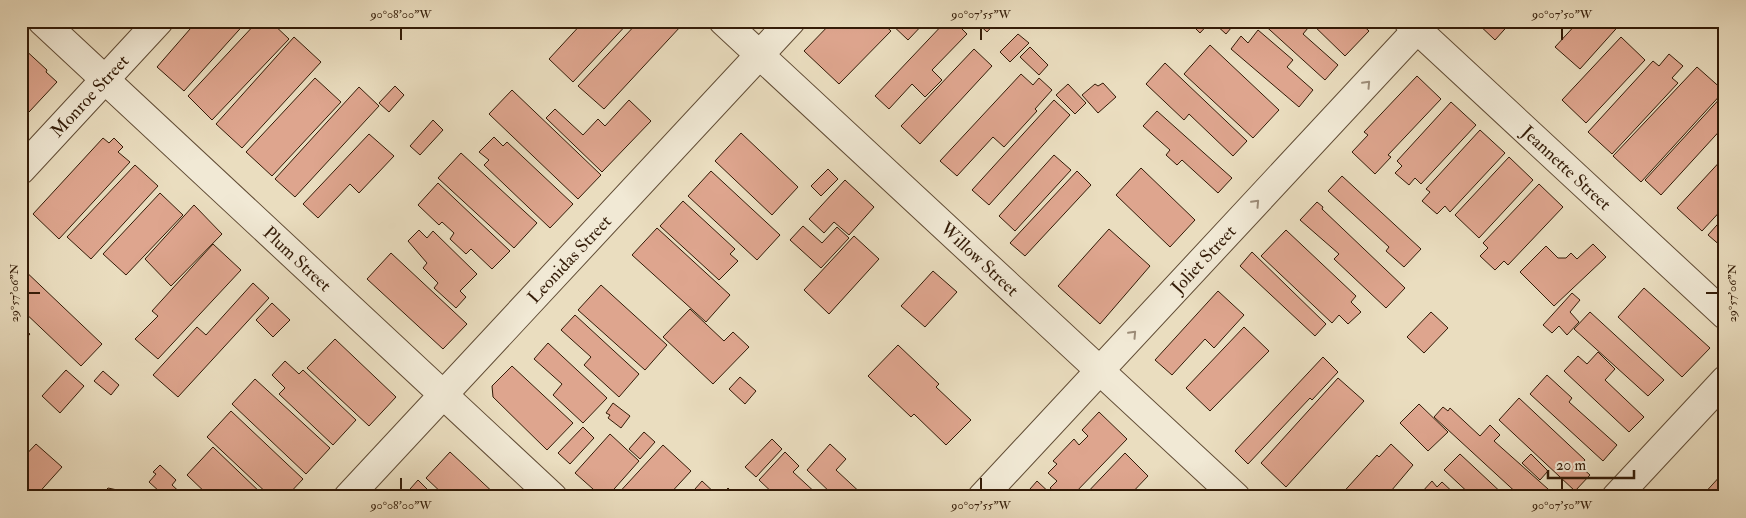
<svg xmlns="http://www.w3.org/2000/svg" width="1746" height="518" font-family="'IM FELL Double Pica',serif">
  <rect width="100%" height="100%" fill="#eaddbf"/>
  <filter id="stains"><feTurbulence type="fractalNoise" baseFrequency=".004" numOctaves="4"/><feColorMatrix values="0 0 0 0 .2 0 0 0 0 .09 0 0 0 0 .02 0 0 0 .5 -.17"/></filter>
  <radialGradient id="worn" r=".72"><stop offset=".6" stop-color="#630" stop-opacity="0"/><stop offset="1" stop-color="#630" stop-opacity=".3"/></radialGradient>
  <path fill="#dea58e" stroke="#331b07" d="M197 21H247L184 91 157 67Z
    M270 21 289 39 212 120 188 96 257 22 263 27Z
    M510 21H522L517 27Z
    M584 21H630L573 82 549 59Z
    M639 21H676L681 26 604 109 578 86Z
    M833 21H880L891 31 839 84 804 51Z
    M888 21H926L908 40Z
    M946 21H954L967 34 932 70 942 80 925 97 912 84 889 109 875 96Z
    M975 21H997L987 32Z
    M1188 21H1211L1200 33Z
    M1217 21H1237L1226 34 1215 24Z
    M1260 21H1300L1308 28 1303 34 1338 65 1325 80Z
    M1309 21H1358L1369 31 1345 56Z
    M1475 21H1512L1495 40Z
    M1579 21H1623L1580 69 1555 47Z
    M1258 30 1293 60 1287 67 1313 90 1299 107 1231 49 1241 36 1248 43Z
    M1018 34 1029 43 1010 62 1000 52Z
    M294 37 321 62 242 148 216 124Z
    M1621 37 1645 60 1586 123 1562 100Z
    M1210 45 1279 110 1253 138 1184 74Z
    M21 46 47 70 46 72 57 82 29 112 26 110 21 115Z
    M1030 47 1048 65 1039 75 1020 57Z
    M974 49 992 66 920 144 901 126Z
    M1669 54 1683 66 1672 78 1678 83 1612 154 1588 132 1653 61 1659 66Z
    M1165 63 1247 141 1233 156 1189 114 1184 120 1146 84Z
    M1697 67 1724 91 1641 182 1613 156Z
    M1021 74 1033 85 1039 78 1052 90 1035 109 1037 111 1004 147 993 137 957 176 940 161Z
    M1417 76 1441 99 1388 155 1391 157 1375 174 1352 152 1368 135 1364 132Z
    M315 78 341 102 272 176 246 152Z
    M1103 83 1116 97 1098 113 1082 95 1095 84 1098 86Z
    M1068 84 1086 103 1075 114 1056 95Z
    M395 86 404 95 389 112 379 103Z
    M359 87 379 106 295 197 275 179Z
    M512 90 601 175 578 199 489 114Z
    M1724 94 1725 125 1661 195 1645 180Z
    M629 100 651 121 602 172 546 118 555 109 583 135 598 119 605 126Z
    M1054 100 1070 115 989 205 972 190Z
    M1451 102 1476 125 1421 184 1415 178 1409 185 1395 173 1402 166 1397 161Z
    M1157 111 1232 178 1218 193 1182 160 1177 165 1166 155 1170 150 1143 126Z
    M433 120 443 130 420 155 410 146Z
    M1480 130 1505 153 1450 212 1445 206 1437 214 1422 201 1430 192 1426 189Z
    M741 133 798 187 772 215 715 161Z
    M369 134 394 156 359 193 350 184 318 218 303 204Z
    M494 137 503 146 507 142 573 204 550 228 484 165 489 160 479 152Z
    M103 138 109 143 114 138 123 147 118 152 130 162 59 239 33 214Z
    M461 153 537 223 514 248 438 178Z
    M1054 155 1071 170 1015 231 999 216Z
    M1725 156V206L1702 231 1677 208Z
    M1509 157 1533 180 1479 238 1455 215Z
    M135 165 158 186 91 259 67 237Z
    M1141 168 1195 220 1170 247 1116 195Z
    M828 169 838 179 821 196 811 186Z
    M711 171 780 235 757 260 688 196Z
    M1077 171 1091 185 1025 256 1010 243Z
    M1342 176 1421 249 1404 267 1386 251 1389 247 1328 191Z
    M845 180 874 207 849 235 834 222 824 233 809 219Z
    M438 183 510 251 492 269 471 249 466 254 450 239 454 233 442 222 439 225 418 205Z
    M1539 184 1563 207 1508 265 1504 261 1495 270 1480 256 1488 248 1483 243Z
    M160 193 183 215 126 275 103 254Z
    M683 201 735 249 730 254 738 261 719 280 660 226Z
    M1317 202 1323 207 1322 209 1405 288 1386 308 1334 259 1339 254 1300 220Z
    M194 205 222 234 171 286 145 259Z
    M1725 216V244L1722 247 1708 235Z
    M803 226 822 243 837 227 849 238 821 268 790 240Z
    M657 228 730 295 706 322 632 255Z
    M1109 229 1150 266 1100 324 1058 286Z
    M419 230 427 238 433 231 477 274 460 291 466 297 456 308 434 288 438 283 423 268 427 263 408 241Z
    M1286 230 1356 296 1351 302 1361 312 1348 324 1339 315 1332 323 1261 256Z
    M854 236 879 259 829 314 804 290Z
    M213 244 241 270 158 359 135 339 158 316 152 311Z
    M1593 244 1606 257 1554 306 1520 272 1546 246 1558 258H1566L1571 253 1577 259Z
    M1252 252 1326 324 1315 336 1240 266Z
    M391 253 467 324 443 349 367 279Z
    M21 267 102 344 81 366 21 309Z
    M933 271 957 292 925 327 901 306Z
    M253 283 269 298 178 397 153 375 197 327 206 335Z
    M601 285 667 345 645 370 578 310Z
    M1644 288 1710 348 1682 377 1618 317Z
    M1218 291 1244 315 1214 348 1205 339 1172 375 1155 360Z
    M1572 293 1580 300 1570 312 1579 322 1567 335 1559 326 1552 333 1543 325Z
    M272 303 290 320 273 337 256 320Z
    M690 309 724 341 733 332 749 347 713 384 663 337Z
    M1431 312 1448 328 1424 353 1407 337Z
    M1590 312 1664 380 1648 396 1574 329Z
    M575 315 639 374 619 397 584 365 591 357 561 330Z
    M21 327 30 334 21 344Z
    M1244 327 1269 351 1210 411 1186 388Z
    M335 339 396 397 369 426 307 368Z
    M548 343 607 398 583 423 553 395 562 384 534 359Z
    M898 345 939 384 936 387 971 420 946 445 914 414 911 417 868 376Z
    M1598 352 1615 369 1605 380 1644 417 1629 432 1564 371 1578 356 1587 364Z
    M1323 357 1338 372 1312 400 1310 398 1248 464 1235 451Z
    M285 361 299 374 303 370 356 420 333 445 279 394 285 388 272 375Z
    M512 366 573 423 547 450 493 397 492 386Z
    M66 370 84 386 60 413 42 396Z
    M103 371 119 385 111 395 94 381Z
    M1547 375 1572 398 1569 402 1617 445 1603 461 1530 394Z
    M740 377 756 391 745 404 729 389Z
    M1338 378 1364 401 1286 487 1261 463Z
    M255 379 330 448 306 474 232 404Z
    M1519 398 1585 460 1580 466 1590 475 1575 491 1499 420Z
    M613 403 630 416 621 428 608 418 610 415 606 413Z
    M1419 404 1448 432 1428 451 1400 423Z
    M1443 407 1448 411 1450 408 1480 436 1490 425 1500 435 1494 441 1557 497H1521L1434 417Z
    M231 411 303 479 286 497H271L207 437Z
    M1099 412 1127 439 1074 494 1060 497 1050 488 1057 481 1048 473 1057 464 1053 461 1074 439 1079 445 1088 436 1082 430Z
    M583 427 594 438 570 464 558 453Z
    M644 432 655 442 640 459 629 449Z
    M610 434 639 461 607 497H602L575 473Z
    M772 439 782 449 756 477 745 467Z
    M36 444 62 467 35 497H21V460Z
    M830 444 846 459 836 470 865 497H835L807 470Z
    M1391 444 1413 465 1386 497H1339L1377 455 1379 457Z
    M663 445 691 471 667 497H615Z
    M213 447 265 497H210L187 475Z
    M450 452 498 497H446L426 478Z
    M785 452 799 466 793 472 819 496 823 492 827 497H777L759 480Z
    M1125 453 1148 476 1128 497H1083Z
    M1460 454 1506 497H1473L1444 470Z
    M1531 454 1548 471 1540 480 1522 463Z
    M160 465 176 480 172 485 185 497 157 496 160 492 149 482 156 474 153 472Z
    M1723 473 1725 475V497H1701Z
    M418 480 435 497H403Z
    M702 481 718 496 717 497H688Z
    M1037 481 1054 497H1023Z
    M1432 481 1437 487 1442 482 1458 497H1428L1422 492Z
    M108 488 122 491 123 497H99Z
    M728 488 737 497H720Z
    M50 491 57 497H44Z
    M1683 491 1690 497H1677Z"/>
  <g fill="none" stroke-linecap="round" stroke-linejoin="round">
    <defs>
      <g id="street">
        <path id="s1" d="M42 21 553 497"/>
        <path id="s2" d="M723 21 1236 497"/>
        <path id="s3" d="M1408 21 1725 315"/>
        <path id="s4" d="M21 170 159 21"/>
        <path id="s5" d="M348 497 791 21"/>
        <path id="s6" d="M982 497 1425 21"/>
        <path d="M1616 497 1725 380"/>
      </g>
    </defs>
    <use href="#street" stroke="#614c35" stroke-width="30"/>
    <use href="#street" stroke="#f1e9d5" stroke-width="28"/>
  </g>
  <defs><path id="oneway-chevron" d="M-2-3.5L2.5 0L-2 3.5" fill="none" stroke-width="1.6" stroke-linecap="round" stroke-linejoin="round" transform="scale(1.25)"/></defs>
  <g stroke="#9c8c78">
    <use href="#oneway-chevron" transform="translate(1367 84) rotate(-47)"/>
    <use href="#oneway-chevron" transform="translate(1256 203) rotate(-47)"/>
    <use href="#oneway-chevron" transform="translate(1133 334) rotate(-47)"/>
  </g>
  <path fill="none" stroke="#331b07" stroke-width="2" d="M401 28V40M981 28V40M1562 28V40M28 293H40M1706 293H1718M401 478V490M981 478V490M1562 478V490"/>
  <g text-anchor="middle" stroke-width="4" stroke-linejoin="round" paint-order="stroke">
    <g font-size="18" fill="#331b07" stroke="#f1e9d5">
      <text dy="6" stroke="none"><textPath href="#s4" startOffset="101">Monroe Street</textPath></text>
      <text dy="6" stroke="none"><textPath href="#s3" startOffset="216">Jeannette Street</textPath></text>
      <text dy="6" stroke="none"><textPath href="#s1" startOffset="349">Plum Street</textPath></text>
      <text dy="6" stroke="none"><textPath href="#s5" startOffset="325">Leonidas Street</textPath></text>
      <text dy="6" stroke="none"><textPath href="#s2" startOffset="350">Willow Street</textPath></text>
      <text dy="6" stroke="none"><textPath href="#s6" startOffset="325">Joliet Street</textPath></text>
    </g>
  </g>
  <rect width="1746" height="518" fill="none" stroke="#eaddbf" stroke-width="55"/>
  <path d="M1548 470v8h86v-8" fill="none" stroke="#331b07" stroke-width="2.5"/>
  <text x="1556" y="470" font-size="15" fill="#331b07" stroke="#f1e9d5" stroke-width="4" paint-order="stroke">20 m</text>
  <rect x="28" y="28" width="1690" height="462" fill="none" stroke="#331b07" stroke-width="2"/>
  <g font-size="12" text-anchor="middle" fill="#331b07">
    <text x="401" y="18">90°08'00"W</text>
    <text x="981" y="18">90°07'55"W</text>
    <text x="1562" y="18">90°07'50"W</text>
    <text transform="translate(14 293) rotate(-90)" y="4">29°57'06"N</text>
    <text transform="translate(1732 293) rotate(-90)" y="4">29°57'06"N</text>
    <text x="401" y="509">90°08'00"W</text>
    <text x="981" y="509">90°07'55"W</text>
    <text x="1562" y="509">90°07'50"W</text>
  </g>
  <rect width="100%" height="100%" filter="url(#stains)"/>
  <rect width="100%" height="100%" fill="url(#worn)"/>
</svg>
